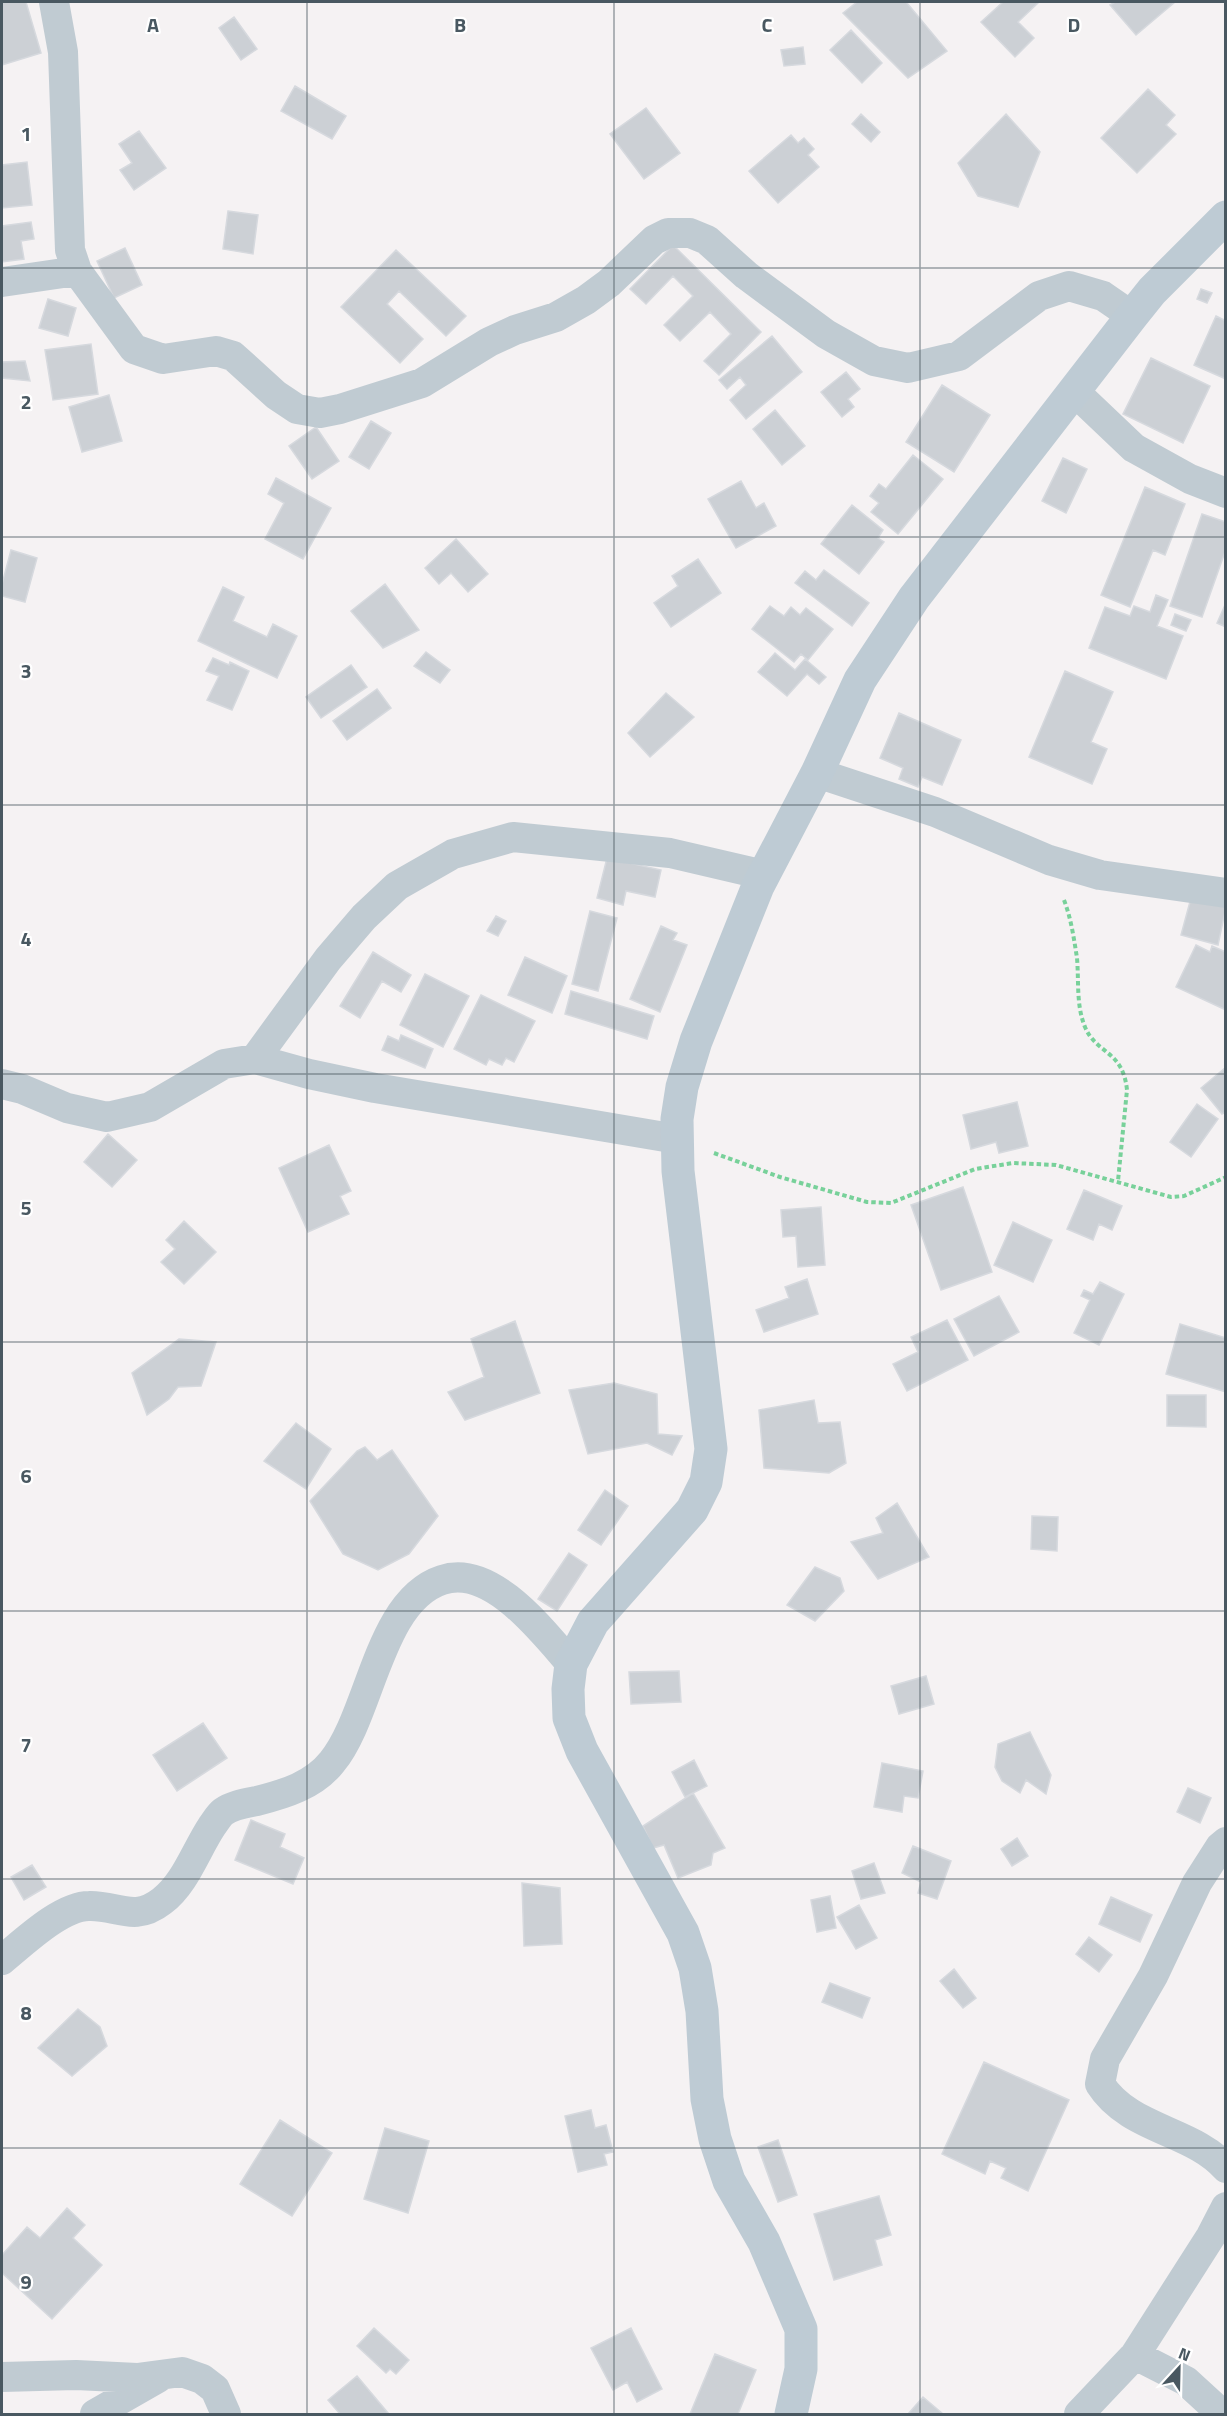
<svg xmlns="http://www.w3.org/2000/svg" width="1227" height="2416" font-family="'Titillium Web',sans-serif">
  <rect width="100%" height="100%" fill="#f5f2f3"/>
  <path fill="#ccd0d5" stroke="#d6d9de" stroke-width="1.5" d="M2 2H26L41 53 2 65Z
    M857 2H909L907 3 947 51 908 78 843 13Z
    M1003 2H1039L1018 22 1034 38 1015 57 981 22Z
    M1115 2H1175L1136 35 1110 5Z
    M234 17 257 49 241 60 219 28Z
    M851 30 882 63 862 83 830 50Z
    M803 47 805 64 784 66 781 50Z
    M295 86 346 116 332 139 281 111Z
    M1148 89 1175 115 1166 125 1176 134 1137 173 1101 138Z
    M646 108 680 153 644 179 610 134Z
    M861 114 880 132 871 142 852 124Z
    M1006 114 1040 152 1018 207 978 196 958 163Z
    M139 131 166 168 134 190 120 170 132 163 119 144Z
    M791 135 798 143 804 138 814 149 808 155 819 167 778 203 749 171Z
    M27 162 32 205 2 208V165Z
    M228 211 258 215 253 254 223 249Z
    M31 222 34 239 21 241 24 259 2 262V226Z
    M673 245 761 332 719 375 704 361 731 334 710 312 680 341 664 325 693 296 673 276 646 304 630 289Z
    M125 248 142 285 114 298 97 261Z
    M396 250 466 316 446 336 399 291 387 304 423 339 400 363 341 307Z
    M1201 289 1212 293 1207 303 1197 299Z
    M48 299 76 308 68 336 39 328Z
    M1216 316 1224 320 1226 316V379L1194 365Z
    M772 336 802 372 746 419 730 400 746 385 740 377 727 389 719 380Z
    M91 344 98 394 53 400 45 350Z
    M1151 358 1210 386 1183 443 1123 414Z
    M25 361 30 381 2 378V362Z
    M846 372 860 389 848 399 854 407 842 417 821 392Z
    M942 385 990 415 954 472 906 442Z
    M109 395 122 441 82 452 69 407Z
    M775 410 805 446 782 465 753 429Z
    M371 421 391 433 369 469 349 457Z
    M316 427 339 461 312 479 289 446Z
    M913 455 943 479 898 534 871 512 879 503 870 496 879 484 886 489Z
    M1063 458 1087 469 1066 513 1042 501Z
    M276 478 331 508 303 559 265 539 284 503 268 494Z
    M741 481 756 508 764 503 776 526 736 548 708 499Z
    M1145 487 1185 504 1165 555 1153 550 1130 607 1101 595Z
    M852 505 883 530 878 538 884 542 859 574 821 544Z
    M1202 514 1226 522V549L1202 617 1170 606Z
    M456 539 488 574 468 592 451 573 439 584 425 568Z
    M11 550 37 558 25 602 2 596V584Z
    M698 559 721 593 671 627 654 603 678 586 672 576Z
    M824 570 869 603 852 626 795 583 805 571 816 580Z
    M385 584 419 630 383 648 351 611Z
    M223 587 244 597 233 621 267 637 273 624 297 636 277 678 198 641Z
    M1156 595 1168 600 1157 626 1183 636 1166 679 1089 648 1105 607 1130 616 1134 606 1150 612Z
    M1225 605H1226V627L1217 623Z
    M770 606 784 616 791 607 800 615 806 608 833 629 808 660 801 654 794 662 752 629Z
    M1175 614 1191 620 1186 631 1171 625Z
    M426 652 450 670 440 683 414 666Z
    M775 653 795 670 805 659 826 677 819 684 807 674 787 696 758 672Z
    M213 658 229 665 230 662 249 671 232 710 207 700 219 676 206 671Z
    M351 665 367 687 321 718 306 697Z
    M1065 671 1113 692 1091 742 1107 749 1092 784 1029 757Z
    M377 689 391 708 347 740 333 721Z
    M666 693 694 717 650 757 628 733Z
    M899 713 961 740 942 785 922 777 918 787 899 779 903 768 880 758Z
    M607 858 661 870 655 897 626 891 623 905 597 898Z
    M1191 898 1226 907 1218 945 1181 935Z
    M590 911 617 918 598 991 572 984Z
    M496 916 506 921 498 936 487 931Z
    M661 926 677 933 673 940 687 945 660 1012 630 999Z
    M1196 945 1210 952 1212 946 1226 952V1010L1176 987Z
    M373 952 411 975 401 992 382 981 360 1018 340 1006Z
    M525 957 567 976 552 1013 508 995Z
    M425 974 469 996 443 1047 400 1025Z
    M571 991 654 1016 647 1039 565 1014Z
    M481 995 535 1021 514 1062 506 1058 502 1065 489 1059 486 1065 454 1049Z
    M401 1035 433 1049 425 1068 382 1050 388 1036 399 1041Z
    M1226 1067V1112L1222 1114 1201 1088Z
    M1017 1102 1028 1146 999 1153 996 1142 971 1149 963 1115Z
    M1197 1104 1218 1119 1191 1157 1170 1142Z
    M108 1134 137 1160 112 1187 84 1162Z
    M329 1145 351 1191 340 1196 349 1214 308 1232 279 1168Z
    M963 1187 992 1272 941 1290 911 1205Z
    M1084 1190 1122 1206 1112 1230 1099 1224 1093 1240 1067 1229Z
    M821 1207 825 1265 798 1267 796 1236 783 1237 781 1210Z
    M184 1221 216 1252 184 1284 161 1262 175 1249 166 1240Z
    M1013 1222 1052 1240 1033 1282 994 1265Z
    M807 1279 818 1314 764 1332 756 1310 789 1298 785 1287Z
    M1100 1282 1124 1294 1099 1345 1074 1333 1090 1300 1081 1296 1084 1290 1093 1294Z
    M999 1296 1019 1332 974 1356 954 1319Z
    M947 1320 968 1360 907 1391 893 1364 918 1352 911 1337Z
    M515 1321 540 1393 465 1420 448 1392 484 1377 471 1339Z
    M1180 1324 1226 1338V1392L1166 1374Z
    M179 1339 216 1342 201 1386 178 1387 169 1399 147 1415 132 1373Z
    M614 1383 657 1394 658 1434 682 1436 672 1455 647 1443 588 1454 569 1390Z
    M1167 1395H1206V1427L1167 1426Z
    M814 1400 818 1423 840 1422 846 1463 829 1473 764 1468 759 1410Z
    M296 1423 331 1449 306 1489 264 1461Z
    M365 1447 377 1460 392 1450 438 1516 409 1554 378 1570 343 1554 310 1501 357 1451Z
    M605 1490 628 1506 601 1545 578 1530Z
    M897 1503 929 1557 878 1579 851 1542 883 1533 876 1518Z
    M1032 1516 1058 1517 1057 1551 1031 1549Z
    M569 1553 587 1565 557 1611 538 1599Z
    M815 1567 840 1578 844 1591 815 1621 787 1605Z
    M679 1671 681 1702 631 1704 629 1672Z
    M926 1676 934 1704 899 1714 891 1686Z
    M203 1723 227 1758 177 1791 153 1755Z
    M1030 1732 1051 1775 1046 1794 1026 1780 1020 1793 1002 1781 995 1767 998 1744Z
    M694 1760 707 1786 685 1797 672 1772Z
    M882 1763 923 1771 918 1798 904 1796 902 1812 874 1807Z
    M1188 1788 1211 1798 1200 1823 1177 1812Z
    M693 1793 725 1848 713 1853 711 1865 678 1878 664 1845 653 1848 643 1826Z
    M251 1820 285 1834 280 1847 304 1858 293 1884 235 1860Z
    M1017 1838 1028 1856 1012 1866 1001 1849Z
    M913 1846 951 1861 937 1899 918 1893 921 1882 902 1873Z
    M874 1863 885 1893 861 1899 852 1871Z
    M32 1865 46 1887 24 1900 11 1877Z
    M522 1883 560 1888 562 1944 524 1946Z
    M830 1896 836 1928 817 1932 811 1900Z
    M1111 1897 1152 1915 1140 1942 1099 1924Z
    M859 1905 877 1938 856 1949 837 1917Z
    M1089 1937 1112 1955 1099 1972 1076 1954Z
    M954 1969 976 1998 963 2008 940 1981Z
    M830 1983 870 1998 862 2018 822 2002Z
    M78 2009 100 2027 107 2046 72 2076 38 2048Z
    M984 2062 1069 2100 1028 2191 1001 2178 1006 2168 990 2161 985 2174 942 2154Z
    M591 2110 595 2128 606 2125 613 2152 604 2154 607 2165 578 2172 565 2116Z
    M280 2120 332 2153 292 2216 240 2184Z
    M385 2128 429 2141 408 2213 364 2199Z
    M778 2140 797 2195 778 2202 758 2147Z
    M879 2196 891 2235 875 2240 882 2265 834 2280 814 2214Z
    M67 2208 85 2225 73 2238 102 2265 52 2319 2 2273V2255L27 2227 40 2238Z
    M374 2328 409 2360 396 2374 390 2369 386 2373 357 2346Z
    M631 2328 662 2389 637 2402 627 2382 613 2390 591 2348Z
    M715 2354 756 2370 738 2414H690Z
    M357 2376 388 2413 385 2414H340L328 2400Z
    M923 2397 943 2414H908Z"/>
  <g fill="none" stroke-linecap="round" stroke-linejoin="round">
    <path stroke="#78d19a" stroke-width="4" stroke-dasharray="4.5 3" stroke-linecap="butt" d="M1064 900C1071 918 1074 939 1077 958 1079 982 1076 1005 1085 1027 1096 1054 1123 1050 1127 1090L1118 1181
      M714 1153 780 1177 867 1202 891 1203 975 1169 1013 1163 1056 1165 1171 1197 1184 1196 1226 1177"/>
    <path stroke="#c0cbd2" stroke-width="30" d="M54 2 63 52 70 250 77 271 134 349 163 359 216 351 233 356 276 395 297 409 320 413 340 409 422 383 489 342 515 330 556 317 586 300 609 283 654 240 668 233H690L707 240 746 275 826 334 874 361 908 368 959 356 1039 296 1069 286 1103 296 1132 316
      M2 282 77 271
      M1074 391 1134 448 1190 479 1226 493
      M817 773 935 812 1049 860 1100 875 1226 893
      M255 1059 328 959 364 917 397 886 453 854 513 837 670 853 764 875
      M2 1084 22 1089 67 1108 107 1117 150 1107 224 1064 255 1059 309 1074 375 1088 677 1139
      M1226 1842 1220 1847 1197 1883 1153 1976 1105 2059 1100 2084C1129 2130 1193 2130 1226 2168
      M2 1960C23 1943 61 1906 89 1906 117 1905 134 1923 162 1901 185 1884 196 1850 212 1826 215 1822 219 1815 223 1812 232 1805 247 1803 257 1801 285 1794 314 1785 332 1762 371 1715 378 1601 442 1580 491 1563 543 1632 571 1664
      M1135 2355 1186 2381 1222 2414
      M2 2377 76 2375 137 2378 182 2372 202 2379 215 2389 226 2414
      M95 2414 158 2378
      M1079 2414 1135 2355 1211 2236 1226 2207"/>
    <path stroke="#becbd4" stroke-width="33" d="M791 2414 801 2369V2329L764 2242 729 2181 715 2139 707 2099 702 2011 695 1968 683 1933 582 1751 569 1718 568 1689 571 1664 593 1622 692 1510 706 1482 711 1449 678 1171 677 1119 682 1087 696 1041 758 886 817 773 860 680 914 598 1132 316 1152 291 1226 217"/>
  </g>
  <path fill="none" stroke="#495861" stroke-width="1.5" stroke-opacity="0.55" d="M307 2V2414M614 2V2414M920 2V2414M2 268H1226M2 537H1226M2 805H1226M2 1074H1226M2 1342H1226M2 1611H1226M2 1879H1226M2 2148H1226"/>
  <g font-size="20" text-anchor="middle" font-weight="bold" fill="#495861" stroke="#fff" stroke-width="4.5" stroke-linejoin="round" paint-order="stroke">
    <text x="153" y="32">A</text>
    <text x="460" y="32">B</text>
    <text x="767" y="32">C</text>
    <text x="1074" y="32">D</text>
    <text x="26" y="141">1</text>
    <text x="26" y="409">2</text>
    <text x="26" y="678">3</text>
    <text x="26" y="946">4</text>
    <text x="26" y="1215">5</text>
    <text x="26" y="1483">6</text>
    <text x="26" y="1752">7</text>
    <text x="26" y="2020">8</text>
    <text x="26" y="2289">9</text>
  </g>
  <rect width="1227" height="2416" fill="none" stroke="#495861" stroke-width="6"/>
  <g transform="translate(1179 2368) rotate(22)" stroke="#ffffff" stroke-width="4.5" paint-order="stroke">
  <path d="M0-4.5L10 22L0 15L-10 22Z" fill="#495861"/>
  <text y="-9" font-size="16" font-weight="bold" text-anchor="middle" fill="#495861">N</text>
  </g>
</svg>
